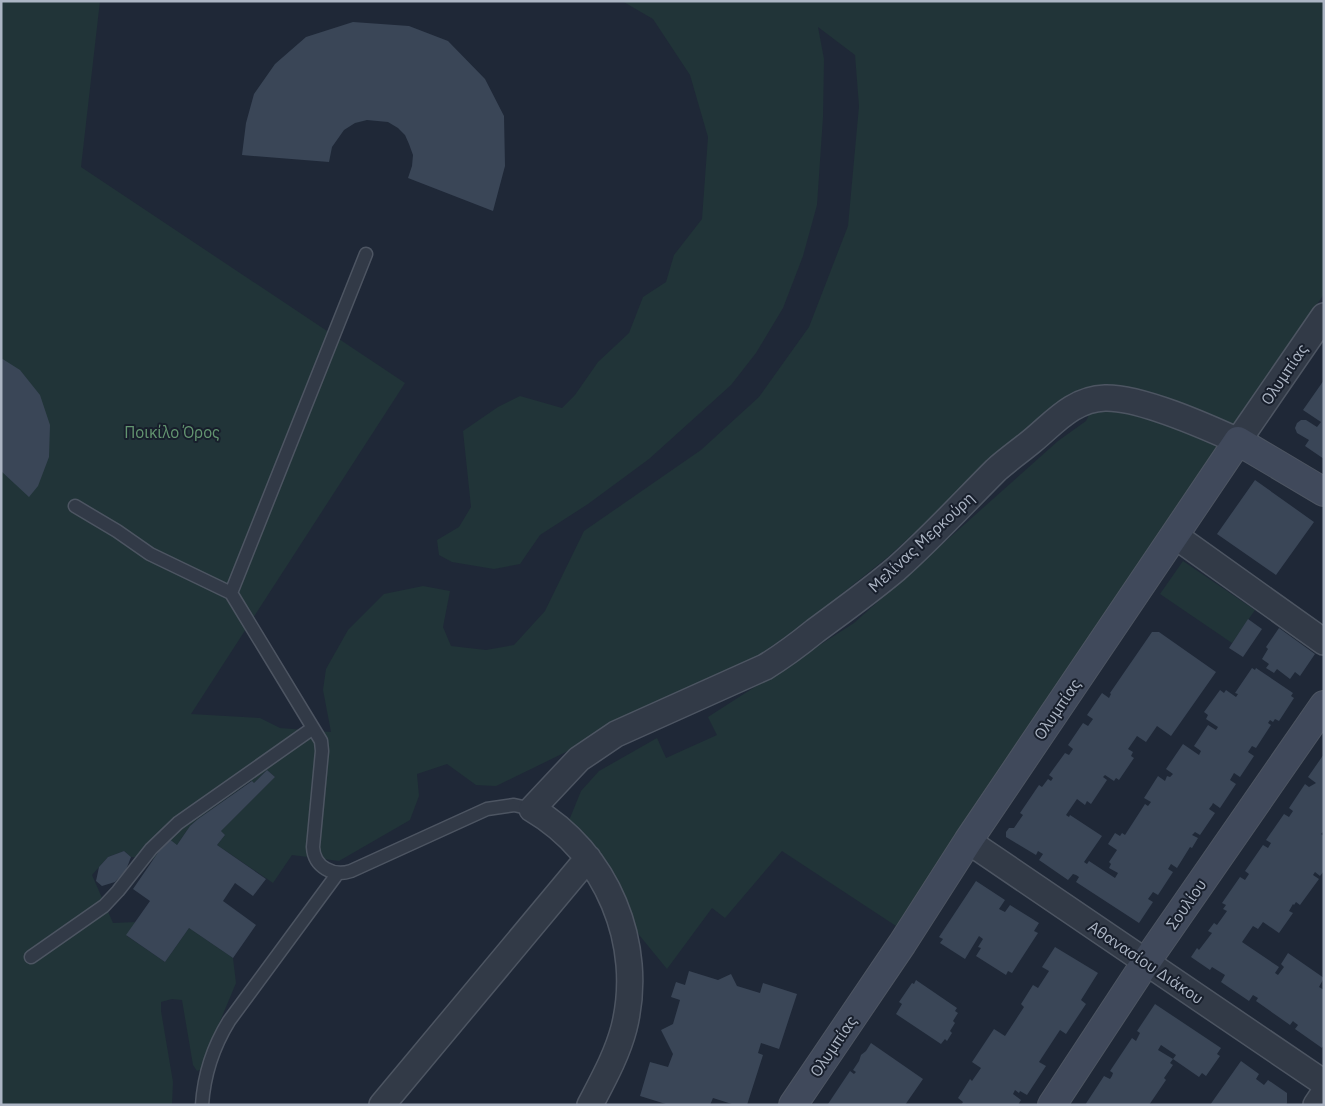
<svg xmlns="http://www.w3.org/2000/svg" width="1325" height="1106" font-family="'IBM Plex Sans',sans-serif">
  <rect width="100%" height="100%" fill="#1f2837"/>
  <path fill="#213438" d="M1 1H100L81 167 405 383 191 714 260 718 280 728 331 732 323 690 326 669 348 630 384 594 423 586 450 591 443 627 451 646 486 650 514 645 545 611 584 531 701 450 759 397 809 327 848 226 859 106 855 55 818 27 824 59 823 117 817 205 803 256 783 308 756 353 731 385 649 459 588 504 540 535 520 564 494 569 452 562 439 555 437 540 459 527 471 507 463 431 498 407 520 396 562 408 575 395 598 362 629 333 643 297 666 282 674 255 702 219 708 137 690 75 653 19 622 1H1324V294L896 926 782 851 725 918 712 908 667 969 631 925 568 823 581 791 599 771 657 738 666 758 717 735 708 717 854 623 1058 441 1086 421 1100 392 1080 394 1054 405 889 556 810 619 747 664 496 786 476 785 447 764 417 774 419 796 410 820 339 861 292 855 273 883 217 845 225 835 221 831 275 777 267 770 254 783 251 781 198 819 190 826 177 845 168 839 154 859 131 857 124 851 108 857 92 875 113 923 136 922 127 936 165 962 189 928 233 958 236 983 216 1031 205 1068 197 1071 193 1065 182 1000 172 999 161 1002V1011L173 1082 172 1105H1Z
    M1183 561 1255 610 1232 643 1160 594Z"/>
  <path fill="#3a4657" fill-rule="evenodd" d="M353 22 409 26 448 41 485 79 504 116 505 166 493 211 408 178 412 166 413 155 409 144 405 135 398 128 388 122 367 120 355 123 344 130 332 147 329 162 242 155 246 123 254 94 275 64 306 37Z
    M1 358 20 370 40 395 50 425 49 457 38 486 29 497 1 471Z
    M1324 380V459L1305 446 1309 440 1297 433 1295 428 1297 423 1301 420H1306L1317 427 1321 422 1303 410Z
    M1255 480 1314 522 1276 575 1217 534Z
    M1248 619 1262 629 1243 657 1229 648Z
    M1279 628 1315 654 1300 676 1295 672 1290 679 1277 669 1274 673 1266 668 1269 664 1262 659 1268 649 1266 647Z
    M1152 632H1159L1216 672 1171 736 1157 726 1146 742 1137 736 1128 749 1133 752 1131 756 1134 758 1119 780 1116 778 1114 781 1105 775 1103 777 1107 780 1091 804 1087 801 1085 805 1077 799 1066 815 1069 817 1070 815 1102 836 1084 862 1087 864 1089 861 1115 878 1118 873 1109 868 1111 864 1109 862 1117 850 1108 844 1115 833 1120 836 1122 833 1125 835 1145 804 1148 806 1151 802 1144 798 1158 776 1165 781 1167 776 1170 777 1173 774 1166 769 1183 744 1199 755 1201 751 1194 746 1208 725 1216 730 1218 727 1206 719 1208 715 1204 712 1220 690 1224 693 1226 690 1236 697 1238 694 1235 693 1252 668 1255 670 1256 668 1293 693 1291 696 1294 698 1279 721 1275 719 1273 722 1270 720 1268 723 1271 725 1256 748 1252 746 1248 752 1254 756 1240 777 1234 773 1230 780 1236 784 1220 808 1213 803 1212 805 1209 809 1215 813 1200 835 1195 832 1192 835 1198 838 1192 848 1190 847 1177 868 1171 864 1168 869 1173 872 1158 895 1153 892 1148 899 1153 902 1139 923 1076 882 1079 877 1076 875 1073 874 1068 880 1039 860 1043 854 1038 851 1036 855 1006 837V832L1009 828H1014L1023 815 1020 813 1039 785 1042 787 1048 779 1051 781 1053 778 1049 775 1065 753 1069 755 1073 749 1068 745 1083 723 1088 726 1093 719 1087 715 1102 693 1109 698 1111 694 1110 693Z
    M1324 754V831L1321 834 1324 836V871L1320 876 1315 872 1313 875 1319 879 1300 905 1296 902 1294 905 1293 904 1289 911 1293 913 1279 933 1263 922 1258 929 1253 926 1242 942 1279 967 1275 973 1278 975 1284 967 1281 964 1288 953 1324 978 1319 987 1324 990V1045L1322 1048 1295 1029 1298 1025 1294 1022 1293 1021 1290 1025 1256 1001 1258 998 1253 995 1249 1001 1221 982 1225 975 1212 967 1210 970 1191 957 1197 948 1199 950 1212 933 1208 931 1214 923 1217 925 1227 911 1223 909 1226 905 1222 903 1240 877 1245 880 1249 874 1245 871 1263 845 1268 848 1271 843 1266 840 1284 814 1289 817 1293 811 1289 808 1305 784 1309 787 1316 783 1308 777Z
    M267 770 275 777 221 831 225 835 217 845 266 879 253 896 235 883 223 901 256 925 233 958 189 928 165 962 126 935 150 901 133 889 168 838 177 845 190 826 198 819 252 781 254 783Z
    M124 851 131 857 126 870 115 882 102 886 96 881 99 867 108 857Z
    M976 881 1005 900 999 909 1005 912 1010 905 1039 923 1034 931 1038 933 1012 973 1008 971 1006 975 976 956 981 948 978 947 983 939 979 936 965 959 940 943 943 939 939 937Z
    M1055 947 1098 973 1081 1000 1086 1004 1066 1034 1060 1030 1039 1062 1046 1066 1027 1095 1020 1091 1019 1093 1015 1090 1013 1094 1021 1100 1018 1105H961L963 1102 958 1098 970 1079 972 1081 981 1068 972 1062 994 1029 1005 1036 1024 1007 1021 1004 1033 985 1038 988 1049 971 1042 967Z
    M689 971 718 980 731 974 737 986 760 993 763 983 797 994 779 1049 761 1043 758 1053 763 1055 747 1105H735L713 1098 710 1105H669L640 1096 650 1062 668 1067 673 1054 661 1030 673 1024 680 1000 671 997 676 982 685 985Z
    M916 980 957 1008 955 1011 958 1013 953 1021 955 1023 950 1031 952 1033 947 1041 945 1039 941 1044 896 1014 902 1004 899 1002 912 983 914 984Z
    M1155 1004 1221 1048 1217 1054 1220 1056 1206 1076 1202 1073 1199 1077 1173 1059 1170 1063 1173 1065 1164 1078 1166 1080 1149 1105H1085L1104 1076 1110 1079 1112 1076 1113 1073 1110 1071 1132 1038 1136 1041 1140 1033 1137 1031ZM1161 1045 1176 1055 1173 1059 1158 1050Z
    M871 1043 923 1079 905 1105H829L828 1104 850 1071 854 1074 856 1072 853 1070 859 1061 861 1055 866 1051Z
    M1241 1061 1259 1074 1256 1079 1264 1085 1268 1080 1287 1093V1103L1286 1105H1210Z"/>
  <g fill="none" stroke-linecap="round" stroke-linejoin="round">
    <defs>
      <path id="lane" d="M366 254 231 593 321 741 322 751 313 847C314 867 333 877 351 871L487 809 514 805 532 809
        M75 506 117 531 150 554 231 593
        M31 957 104 906 118 891 151 849 178 823 313 728
        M202 1105C204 1075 213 1047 229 1021L338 873"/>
      <path id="street" d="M1174 535 1324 642
        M968 841 1324 1083
        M382 1105 588 858
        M590 1105C603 1080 617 1055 624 1028 645 944 607 853 532 809L579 759 616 734 765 667C783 656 799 644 815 631 842 611 870 591 896 569 931 538 963 503 996 470 1007 460 1020 451 1032 441 1054 423 1073 399 1105 398 1140 397 1205 426 1238 441L1324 316
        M1316 1105 1324 1093"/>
      <path id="secondary" d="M793 1105 902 944 968 841 1238 441 1324 492
        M1052 1105 1146 962 1324 705"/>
    </defs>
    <use href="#lane" stroke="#4d5562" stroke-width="15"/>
    <use href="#street" stroke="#4d5562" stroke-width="28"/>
    <use href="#secondary" stroke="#4d5562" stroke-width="30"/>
    <use href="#lane" stroke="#323a47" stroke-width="12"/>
    <use href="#street" stroke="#323a47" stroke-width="25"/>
    <use href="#secondary" stroke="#40495b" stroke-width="28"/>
  </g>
  <g text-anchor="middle" stroke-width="4" stroke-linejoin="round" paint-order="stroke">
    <g font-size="16" fill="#acb5c4" stroke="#181f2c">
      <text transform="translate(1284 374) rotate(-56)" y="6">Ολυμπίας</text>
      <text transform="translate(921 542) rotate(-43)" y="6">Μελίνας Μερκούρη</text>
      <text transform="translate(1057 709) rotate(-56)" y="6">Ολυμπίας</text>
      <text transform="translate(1186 904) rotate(-55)" y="6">Σουλίου</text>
      <text transform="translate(1146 962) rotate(34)" y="6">Αθανασίου Διάκου</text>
      <text transform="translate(833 1046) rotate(-56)" y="6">Ολυμπίας</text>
    </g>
    <g font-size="16" fill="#639570" stroke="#181f2c">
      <text x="172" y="438">Ποικίλο Όρος</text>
    </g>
  </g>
  <rect width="1325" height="1106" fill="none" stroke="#acb5c4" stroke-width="5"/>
</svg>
